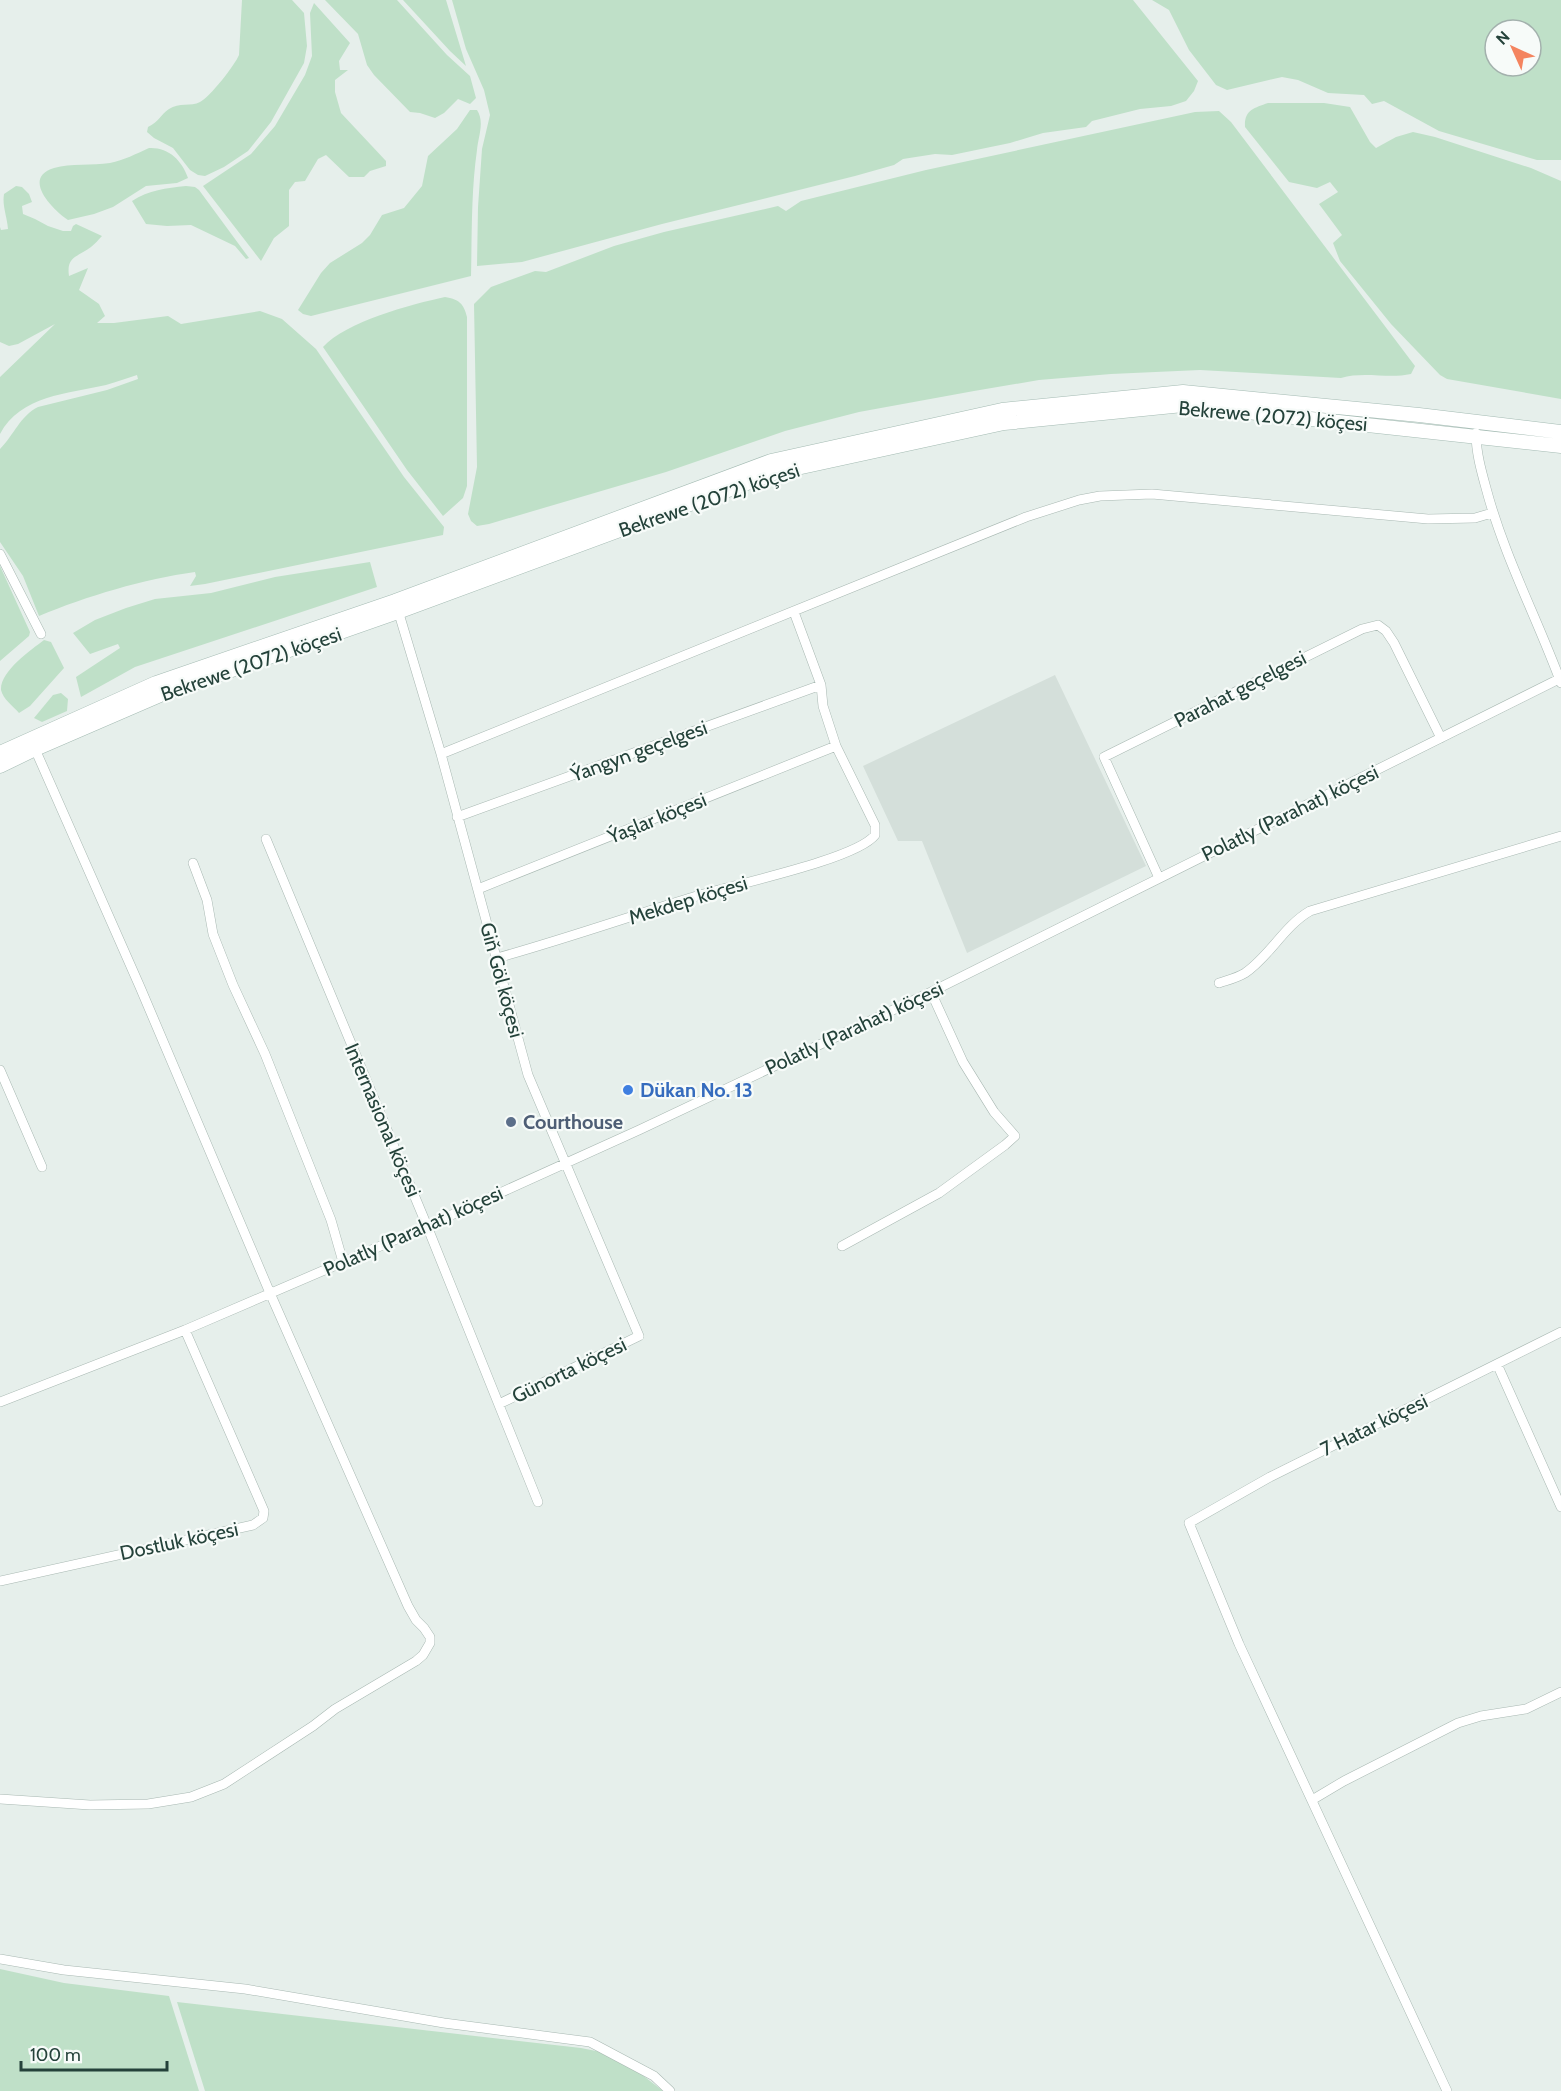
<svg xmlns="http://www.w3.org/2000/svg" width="1561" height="2091" font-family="Cabin,sans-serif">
  <rect width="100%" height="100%" fill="#e6efeb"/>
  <path fill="#d4dfda" d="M1055 675 1146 866 967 953 922 841H898L863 766Z"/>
  <path fill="#bfe0c8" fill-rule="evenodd" d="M242 0H292L304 13 307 46 304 63 271 122 248 151 224 167 205 176 198 175 190 170 173 148 154 138 147 132 148 127C160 121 160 115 169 109 179 102 191 107 200 102 210 97 235 65 239 55Z
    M325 0H397L447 55 470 76 476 98 470 104 458 99 444 113 435 118 420 113 410 112 374 75 367 65 358 34Z
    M403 0H446L466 66 450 51Z
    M452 0H1133L1198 81 1194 91 1186 101 1171 106 1140 109 1092 121 1086 127 1043 133 1010 143 952 155 935 154 903 159 894 165 855 176 662 224 522 262 477 266 478 207 482 149 490 115 484 90 466 49Z
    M1152 0H1561V160H1537L1439 131 1384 101 1372 104 1364 95 1328 93 1298 80 1282 77 1227 90 1216 85 1189 50 1169 10ZM1495 30H1531V66H1495Z
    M314 3 350 43 339 61 340 70H348L335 80V92L341 113 386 161V166L370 171 364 177H349L326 155 318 159 305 181 295 182 289 190V226L274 238 261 261 203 186 251 154 275 126 305 75 312 56 310 13Z
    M1268 103H1324L1350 107 1370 142 1376 148 1396 137 1413 132 1435 137 1531 168 1561 181V399L1447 379 1440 375 1391 324 1340 261 1333 243 1342 235 1319 204 1338 192 1330 182 1317 188 1289 182 1245 127C1244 110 1254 108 1268 103Z
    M470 110H477C485 122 478 137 477 150 471 192 472 235 471 276L311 316 303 314 298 310 321 273 330 263 362 243 370 235 382 215 404 208 422 186 428 156 457 129Z
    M1219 111 1231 122 1415 366 1411 374C1388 379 1364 371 1341 378L1200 370 1111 374 1039 380 974 391 859 412 785 431 666 472 489 524 477 526 471 521 468 514 477 467 474 304 491 287 535 271 546 272 614 246 664 232 778 206 786 211 801 201 926 170 1195 112Z
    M149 148C168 147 182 160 188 178L177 183 146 186 113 207 94 214 68 220C53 210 21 178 54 168 71 163 92 166 110 163 124 160 136 154 149 148Z
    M16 186 22 187 29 194 32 202 22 206 23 214 35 219 48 226 63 231H71L73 226 76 224 102 236C98 240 95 244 91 247 78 257 66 256 69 276L88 268 79 290 99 304 105 316 97 323H114L168 316 181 324 260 311 282 319 316 349 404 477 444 527 443 535 205 584 190 586 196 576 195 572C144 579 87 596 39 616L23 576 0 542V449C14 435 20 416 38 407L107 390 138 379 137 375C127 378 117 382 106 385 67 394 21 395 0 434V377L55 324 18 344 9 346 0 342V227L1 230 8 229C7 216 2 206 4 194Z
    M186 186 195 187 199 190 249 258 246 259 235 246 191 225 167 226 146 224 132 201C149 190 166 188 186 186Z
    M445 297C459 299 464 304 467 317V486L463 498 443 516 407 470 323 347C345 322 412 304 445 297Z
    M370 562 377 587 135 667 81 697 76 677 120 648 118 644 90 654 73 633 95 620 126 608 155 599 211 593 275 577Z
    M0 566 30 632 29 636 0 661Z
    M44 640 51 642 64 668 30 706 19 713C13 706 3 699 1 690 0 671 31 650 44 640Z
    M61 693 68 699 67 711 42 722 34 718 53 695Z
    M0 1969 64 1983 169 1996 199 2091H0Z
    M177 2002 581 2048 606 2053 628 2064 663 2091H205Z"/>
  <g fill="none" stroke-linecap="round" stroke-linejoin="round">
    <defs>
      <path id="minor" d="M1476 433C1476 452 1481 470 1486 488 1504 556 1537 618 1561 683
        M0 554 41 634
        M397 607 441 754 528 1075 639 1336 499 1404
        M441 754 1026 517 1079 500 1100 496 1152 494 1428 519 1475 518 1492 513
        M457 817 821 685
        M266 839 427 1226 538 1502
        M193 863 207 900 213 934 233 985 265 1054 331 1220 343 1262
        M1159 878 1104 757 1362 629 1378 625 1386 631 1394 643 1441 738
        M478 889 836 746
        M497 958C562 940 625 918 690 898 726 886 856 860 875 835V825L836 746 823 706 821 685 794 612
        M1219 983C1228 980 1237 978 1245 973 1270 956 1284 926 1310 911L1561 836
        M0 1070 42 1167
        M842 1246 939 1193 1005 1145 1015 1136 994 1112 963 1062 931 992
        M1497 1364 1561 1507
        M0 1402 185 1330 427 1226 639 1130 931 992 1561 678
        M0 1581 253 1525 263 1518 264 1511 261 1504 185 1330
        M0 1799 90 1805 148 1804 191 1797 224 1784 313 1726 335 1709 416 1661 423 1655 430 1643V1637L424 1628 416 1620 408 1606 270 1293 140 987 35 749
        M1312 1800 1344 1781 1458 1723 1481 1716 1526 1709 1561 1692
        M0 1959 64 1970 245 1989 444 2023 590 2042 654 2076 670 2091
        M1447 2091 1239 1644 1189 1523 1270 1477 1561 1332"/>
      <path id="secondary" d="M0 753 156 683 395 601 771 461 1002 410 1183 392 1419 415 1561 432
        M0 766 35 749 160 695 398 612 774 473 1004 423 1183 405 1561 446"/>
    </defs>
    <use href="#minor" stroke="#a8b8b2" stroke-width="10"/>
    <use href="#secondary" stroke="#a4bbb3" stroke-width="15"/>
    <use href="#minor" stroke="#fff" stroke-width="9"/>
    <use href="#secondary" stroke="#fff" stroke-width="14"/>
  </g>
  <circle fill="#3f7fe0" stroke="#f7fbf9" stroke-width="2" cx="628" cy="1090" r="6"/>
  <circle fill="#5c6f8a" stroke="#f7fbf9" stroke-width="2" cx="511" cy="1122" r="6"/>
  <g text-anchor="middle" stroke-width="4.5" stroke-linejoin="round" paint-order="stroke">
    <g font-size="20" fill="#24423a" stroke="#f7fbf9">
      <text transform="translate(1273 416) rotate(5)" y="7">Bekrewe (2072) köçesi</text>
      <text transform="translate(709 500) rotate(-19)" y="7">Bekrewe (2072) köçesi</text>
      <text transform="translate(251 664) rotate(-19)" y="7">Bekrewe (2072) köçesi</text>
      <text transform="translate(1240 689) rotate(-27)" y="7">Parahat geçelgesi</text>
      <text transform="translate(639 751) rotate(-20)" y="7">Ýangyn geçelgesi</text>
      <text transform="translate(1290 813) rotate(-26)" y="7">Polatly (Parahat) köçesi</text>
      <text transform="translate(657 818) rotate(-22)" y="7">Ýaşlar köçesi</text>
      <text transform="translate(688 900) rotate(-17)" y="7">Mekdep köçesi</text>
      <text transform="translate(502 980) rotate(75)" y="7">Giň Göl köçesi</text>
      <text transform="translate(854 1028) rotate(-25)" y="7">Polatly (Parahat) köçesi</text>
      <text transform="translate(383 1120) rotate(67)" y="7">Internasional köçesi</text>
      <text transform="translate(413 1231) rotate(-24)" y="7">Polatly (Parahat) köçesi</text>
      <text transform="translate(569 1370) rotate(-26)" y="7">Günorta köçesi</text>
      <text transform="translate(1374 1425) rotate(-26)" y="7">7 Hatar köçesi</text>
      <text transform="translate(179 1541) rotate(-12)" y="7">Dostluk köçesi</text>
    </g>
    <g font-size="20" font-weight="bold" fill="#366cbe" stroke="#f7fbf9" text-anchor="start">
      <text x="640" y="1097">Dükan No. 13</text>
    </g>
    <g font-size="20" font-weight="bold" fill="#4e5e75" stroke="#f7fbf9" text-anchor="start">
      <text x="523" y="1129">Courthouse</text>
    </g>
  </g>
  <g transform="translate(1513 48) rotate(315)"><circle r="28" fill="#f7fbf9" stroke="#a3b1ad" stroke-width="1.5"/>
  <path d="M0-4.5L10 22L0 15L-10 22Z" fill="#f4845f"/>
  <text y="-9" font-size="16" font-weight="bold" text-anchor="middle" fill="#24423a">N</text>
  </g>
  <path d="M21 2061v9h146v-9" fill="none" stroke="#24423a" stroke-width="3"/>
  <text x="30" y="2061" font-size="18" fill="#24423a" stroke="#f7fbf9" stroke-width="4.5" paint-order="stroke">100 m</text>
</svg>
